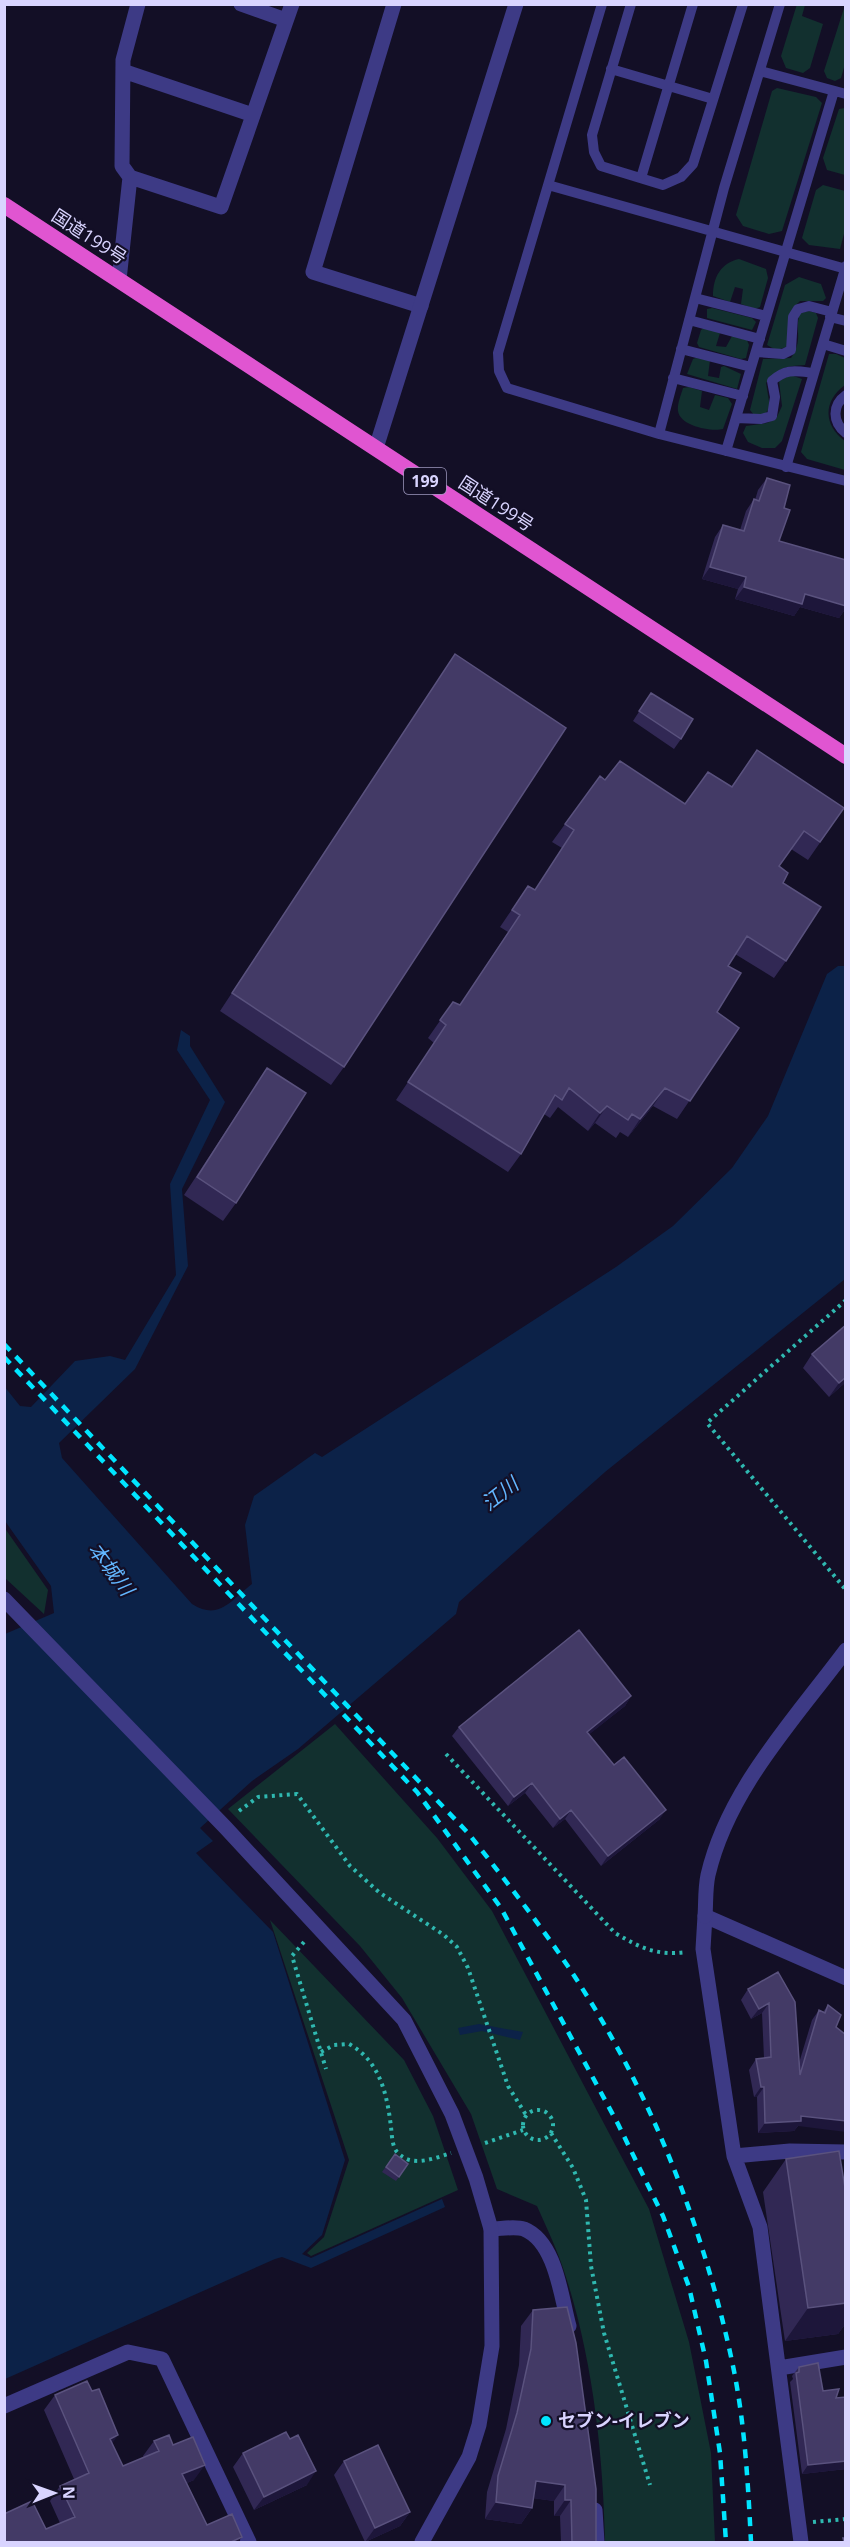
<svg xmlns="http://www.w3.org/2000/svg" width="850" height="2547" font-family="'Open Sans','Noto Sans JP',sans-serif">
  <rect width="100%" height="100%" fill="#130f26"/>
  <path fill="#12302f" d="M797 4 805 5 802 16 823 24 810 68 803 73 786 68 781 56Z
    M845 5V64L841 78 835 81 827 78 824 71Z
    M777 88 816 97 822 103 782 231 769 234 743 226 736 215 772 91Z
    M845 108H846L845 175 827 170 823 158 839 109Z
    M823 185 845 191V230L840 249 809 245 802 238 816 190Z
    M739 259 766 269 768 278 760 307 755 309 741 304 743 289 735 287 730 302 713 296C713 277 721 263 739 259Z
    M799 277 821 284 826 298 823 301H800C782 318 792 326 787 347L776 350 767 345 785 285Z
    M712 308 752 318 756 322 752 330 707 318V309Z
    M809 311 816 313 818 318 805 365C786 366 779 367 766 383L770 407 765 414 754 415 750 410 763 359 791 358C804 339 794 330 800 313Z
    M705 327 720 333 716 346 726 347 732 336 747 340 749 345 746 358 741 359 699 347 697 343 701 330Z
    M829 354H836L845 358V385C823 401 823 425 845 441V470L807 459 801 452Z
    M696 358 710 360 708 376 719 378 721 367 724 366 741 374 737 389 687 374 693 359Z
    M791 375 802 379 782 441 775 448H762L748 442 743 433 746 426 767 423 776 419 782 406 779 381Z
    M689 387 702 391 700 407 709 410 715 395 728 398 732 404 723 429C711 432 680 426 678 411 677 404 681 395 683 388Z
    M4 1527 48 1590 44 1614 5 1578Z
    M335 1724 437 1838 492 1911 649 2209 689 2342 711 2453 715 2542H605C603 2453 593 2360 565 2274 558 2251 547 2229 537 2206L497 2189 471 2114 402 1998 360 1946 228 1809Z
    M270 1920 404 2060 433 2116 458 2190 311 2256 307 2253 324 2237 349 2160Z"/>
  <path fill="#0c2248" d="M838 966H845V1279L605 1472 459 1602 456 1614 298 1749 252 1781 200 1828 213 1841 196 1853 273 1932 345 2160 322 2235 302 2254 311 2258 442 2199 445 2207 311 2268 282 2257 275 2259 5 2379V1634L54 1613 51 1586 5 1521 4 1386 20 1406 31 1407 75 1361 110 1356 125 1360 176 1275 170 1184 210 1100 177 1050 181 1030 190 1036V1046L225 1102 182 1189 188 1266 135 1369 59 1443 62 1458 192 1604C219 1621 230 1601 252 1584L245 1525 254 1496 315 1453 322 1457 616 1267 673 1226 732 1168 768 1116 827 974Z
    M479 2024 523 2032 520 2040 482 2031 460 2035 458 2028Z"/>
  <g fill="none" stroke-linecap="round" stroke-linejoin="round">
    <path stroke="#2fb8b0" stroke-width="4" stroke-dasharray="3 4.5" stroke-linecap="butt" d="M846 1300 707 1423 846 1590
      M446 1754 615 1933C641 1948 656 1956 687 1952
      M239 1811 258 1797 297 1794 350 1866 380 1893 444 1935 457 1947 468 1968 508 2086 526 2115
      M304 1942 292 1956 326 2069
      M321 2052 334 2045 349 2044C380 2061 387 2094 391 2127 392 2136 392 2147 398 2153 412 2168 435 2158 451 2153
      M523 2125a15 15 0 1 1 30 0a15 15 0 1 1-30 0Z
      M551 2133 573 2168 586 2200 591 2266 604 2333 650 2485
      M485 2143 523 2130
      M813 2522 846 2519"/>
    <path stroke="#3d3a85" stroke-width="10" d="M602 4 498 353 499 371 507 388 659 434 846 481
      M631 4 592 135 594 152 601 166 663 185 681 177 693 164 743 4
      M611 69 713 99
      M760 71 846 94
      M641 178 693 4
      M548 185 846 269
      M695 298 766 316
      M830 317 846 321
      M689 320 760 339
      M823 344 846 351
      M681 349 751 367
      M756 352 783 354 791 350 793 317 798 309 809 306 832 312
      M673 378 743 396
      M846 395C832 405 832 422 846 433
      M736 418 761 419 772 416 775 397 772 381C786 368 796 371 814 373
      M659 434 724 188 780 4
      M726 451 834 91
      M786 467 846 266"/>
    <path stroke="#3d3a85" stroke-width="15" d="M138 4 123 60 122 166 130 177 221 207 292 4
      M241 4 286 20
      M394 4 313 272 421 306
      M123 71 253 115
      M119 280 130 177
      M734 2156 790 2151 846 2152
      M491 2229C500 2229 515 2226 524 2229 556 2242 561 2297 569 2326
      M779 2368 846 2357
      M4 2406 128 2352 162 2359 249 2542
      M595 2510 597 2542
      M801 2542 760 2227 734 2156 703 1949 705 1916 846 1978"/>
    <path stroke="#3d3a85" stroke-width="15" d="M376 448 516 4
      M4 1599 225 1827 404 2020 452 2114 476 2178 491 2229 492 2346 479 2425 469 2457 422 2542
      M705 1916C706 1903 705 1889 708 1875 728 1789 794 1720 846 1650"/>
    <path stroke="#e055d1" stroke-width="16" d="M4 205 846 756"/>
    <path stroke="#00e5ff" stroke-width="4.5" stroke-dasharray="9 8" stroke-linecap="butt" d="M4 1344 469 1834C508 1884 548 1934 582 1988 655 2102 705 2233 733 2366 745 2424 748 2484 751 2542
      M4 1357 417 1792 501 1908 618 2124 663 2216 689 2287 706 2361 720 2453 726 2542"/>
  </g>
  <path fill="#312854" d="M767 478 784 508 779 541 846 560V608L839 618 800 607 794 616 735 599 738 589 702 579 715 537 723 525 740 530 746 511 754 499 755 500 758 490Z
    M455 654 344 1067 331 1085 220 1011Z
    M651 693 681 739 674 749 633 721Z
    M757 750 844 808 808 860 791 849 779 866 783 883 786 961 774 978 735 954 728 966 717 1012 739 1028 677 1119 653 1106 628 1137 620 1132 616 1138 595 1123 588 1131 558 1107 550 1118 544 1114 521 1154 508 1172 396 1100 434 1043 428 1038 453 1002 460 1005 508 932 500 927 528 886 535 890 562 848 552 842 600 776 605 780 685 804 731 787Z
    M267 1068 236 1203 223 1221 184 1195Z
    M846 1325V1382L829 1397 803 1368 812 1354Z
    M631 1696 625 1706 589 1734 614 1765 660 1819 601 1866 565 1819 553 1828 525 1793 508 1806 452 1736 459 1727Z
    M778 1972 799 2063 812 2020 819 2010 823 2012 828 2005 798 2126 794 2131 758 2133 757 2097H754L749 2070 756 2059 764 2058 762 2013 751 2019 741 2000 748 1989Z
    M395 2154 408 2164 396 2181 382 2172Z
    M786 2159 846 2194V2323L838 2334 785 2341 763 2192Z
    M533 2310 596 2542H561L560 2516H554V2501L533 2498 532 2508 521 2524 485 2519 487 2492 506 2429 519 2365 521 2326Z
    M799 2367 823 2391 836 2398 846 2469 802 2474 790 2382 793 2379 792 2376Z
    M55 2395 112 2444 123 2466 144 2458 143 2456 154 2441 173 2445 194 2480 187 2483 207 2525 242 2537 238 2542H4L46 2529 60 2523 50 2501 60 2486 74 2479 44 2410Z
    M243 2453 307 2485 254 2510 233 2467Z
    M344 2461 410 2512 400 2526 365 2542 334 2475Z"/>
  <path fill="#1d163a" d="M710 567 746 577 738 589 702 579Z
    M744 587 805 594 846 606V608L839 618 800 607 794 616 735 599Z
    M665 1088 653 1106 628 1137 640 1119Z
    M607 1106 595 1123 588 1131 600 1113Z
    M846 1377V1382L829 1397 839 1383Z
    M631 1696 625 1706 581 1741 587 1732Z
    M532 1783 525 1793 508 1806 514 1797Z
    M571 1810 565 1819 553 1828 560 1819Z
    M666 1810 660 1819 601 1866 608 1856Z
    M769 2003 762 2013 751 2019 759 2009Z
    M761 2087H764L757 2097H754Z
    M801 2116 846 2121V2132L798 2126 794 2131 758 2133 765 2123Z
    M846 2303V2323L838 2334 785 2341 808 2308Z
    M118 2435 107 2451 110 2439Z
    M846 2461V2469L802 2474 808 2465Z
    M205 2465 194 2480 172 2489 182 2474Z
    M316 2471 307 2485 254 2510 264 2497Z
    M536 2481 565 2485 554 2501 524 2497Z
    M565 2500H571L560 2516H554Z
    M496 2502 532 2508 521 2524 485 2519Z
    M410 2512 400 2526 365 2542 375 2528Z
    M242 2537 238 2542H231Z"/>
  <path fill="#433a66" stroke="#5a527e" stroke-width="1.5" d="M767 478 790 485 784 508 790 510 779 541 846 560V606L805 594 802 604 744 587 746 577 710 567 723 525 744 531 754 499 759 501Z
    M455 654 566 728 344 1067 232 993Z
    M651 693 693 719 681 739 639 711Z
    M757 750 844 808 820 842 804 831 779 866 788 873 783 883 821 907 786 961 747 936 728 966 741 973 717 1012 739 1028 690 1101 665 1088 640 1119 632 1114 628 1120 607 1106 600 1113 569 1088 562 1100 555 1095 521 1154 408 1082 446 1025 440 1020 453 1002 460 1005 520 915 512 910 528 886 535 890 574 830 565 824 600 776 605 780 620 761 685 804 708 772 732 787Z
    M267 1068 306 1093 236 1203 197 1177Z
    M846 1325V1377L839 1383 812 1354Z
    M579 1630 631 1696 587 1732 614 1765 624 1757 666 1810 608 1856 571 1810 560 1819 532 1783 514 1797 459 1727Z
    M778 1972 795 2002 800 2075 819 2010 825 2013 828 2005 841 2015 836 2027 846 2035V2121L801 2116V2121L765 2123 764 2087H761L756 2059 771 2057 769 2003 759 2009 748 1989Z
    M839 2151 846 2194V2303L808 2308 786 2159Z
    M395 2154 408 2164 399 2177 386 2167Z
    M567 2307 576 2343 596 2489V2542H572L571 2500H565V2485L536 2481 532 2508 496 2502 498 2476 517 2413 531 2349 533 2310Z
    M818 2363 823 2391 839 2389 836 2398 846 2397V2461L808 2465 796 2373 799 2372V2367Z
    M87 2381 92 2391 99 2389 118 2435 110 2439 123 2466 159 2451 154 2441 169 2435 173 2445 193 2437 205 2465 182 2474 207 2525 232 2514 242 2537 231 2542H4V2514L32 2501 46 2529 75 2517 60 2486 89 2473 55 2395Z
    M286 2432 290 2439 298 2435 316 2471 264 2497 243 2453Z
    M378 2445 410 2512 375 2528 344 2461Z
    M843 2538H846V2542H836H844Z"/>
  <circle fill="#00e5ff" stroke="#130f26" stroke-width="2" cx="546" cy="2421" r="6"/>
  <g text-anchor="middle" stroke-width="4.5" stroke-linejoin="round" paint-order="stroke">
    <rect fill="#130f26" stroke="#9e99be" stroke-width="1.5" x="404" y="468" width="42" height="26" rx="4.5"/>
    <g font-size="16" font-weight="bold" fill="#d9d4ff">
      <text x="425" y="487">199</text>
    </g>
    <g font-size="18" fill="#d9d4ff" stroke="#130f26">
      <text transform="translate(89 237) rotate(33)" y="6">国道199号</text>
      <text transform="translate(496 504) rotate(33)" y="6">国道199号</text>
    </g>
    <g font-size="18" font-weight="bold" fill="#d9d4ff" stroke="#130f26" text-anchor="start">
      <text x="558" y="2427">セブン-イレブン</text>
    </g>
    <g font-size="20" font-style="italic" fill="#62b6ff" stroke="#130f26">
      <text transform="translate(500 1494) rotate(-38)" y="7">江川</text>
      <text transform="translate(111 1569) rotate(53)" y="7">本城川</text>
    </g>
  </g>
  <rect width="850" height="2547" fill="none" stroke="#d9d4ff" stroke-width="12"/>
  <g transform="translate(54 2493) rotate(89)" stroke="#130f26" stroke-width="4.5" paint-order="stroke">
  <path d="M0-4.5L10 22L0 15L-10 22Z" fill="#d9d4ff"/>
  <text y="-9" font-size="16" font-weight="bold" text-anchor="middle" fill="#d9d4ff">N</text>
  </g>
</svg>
